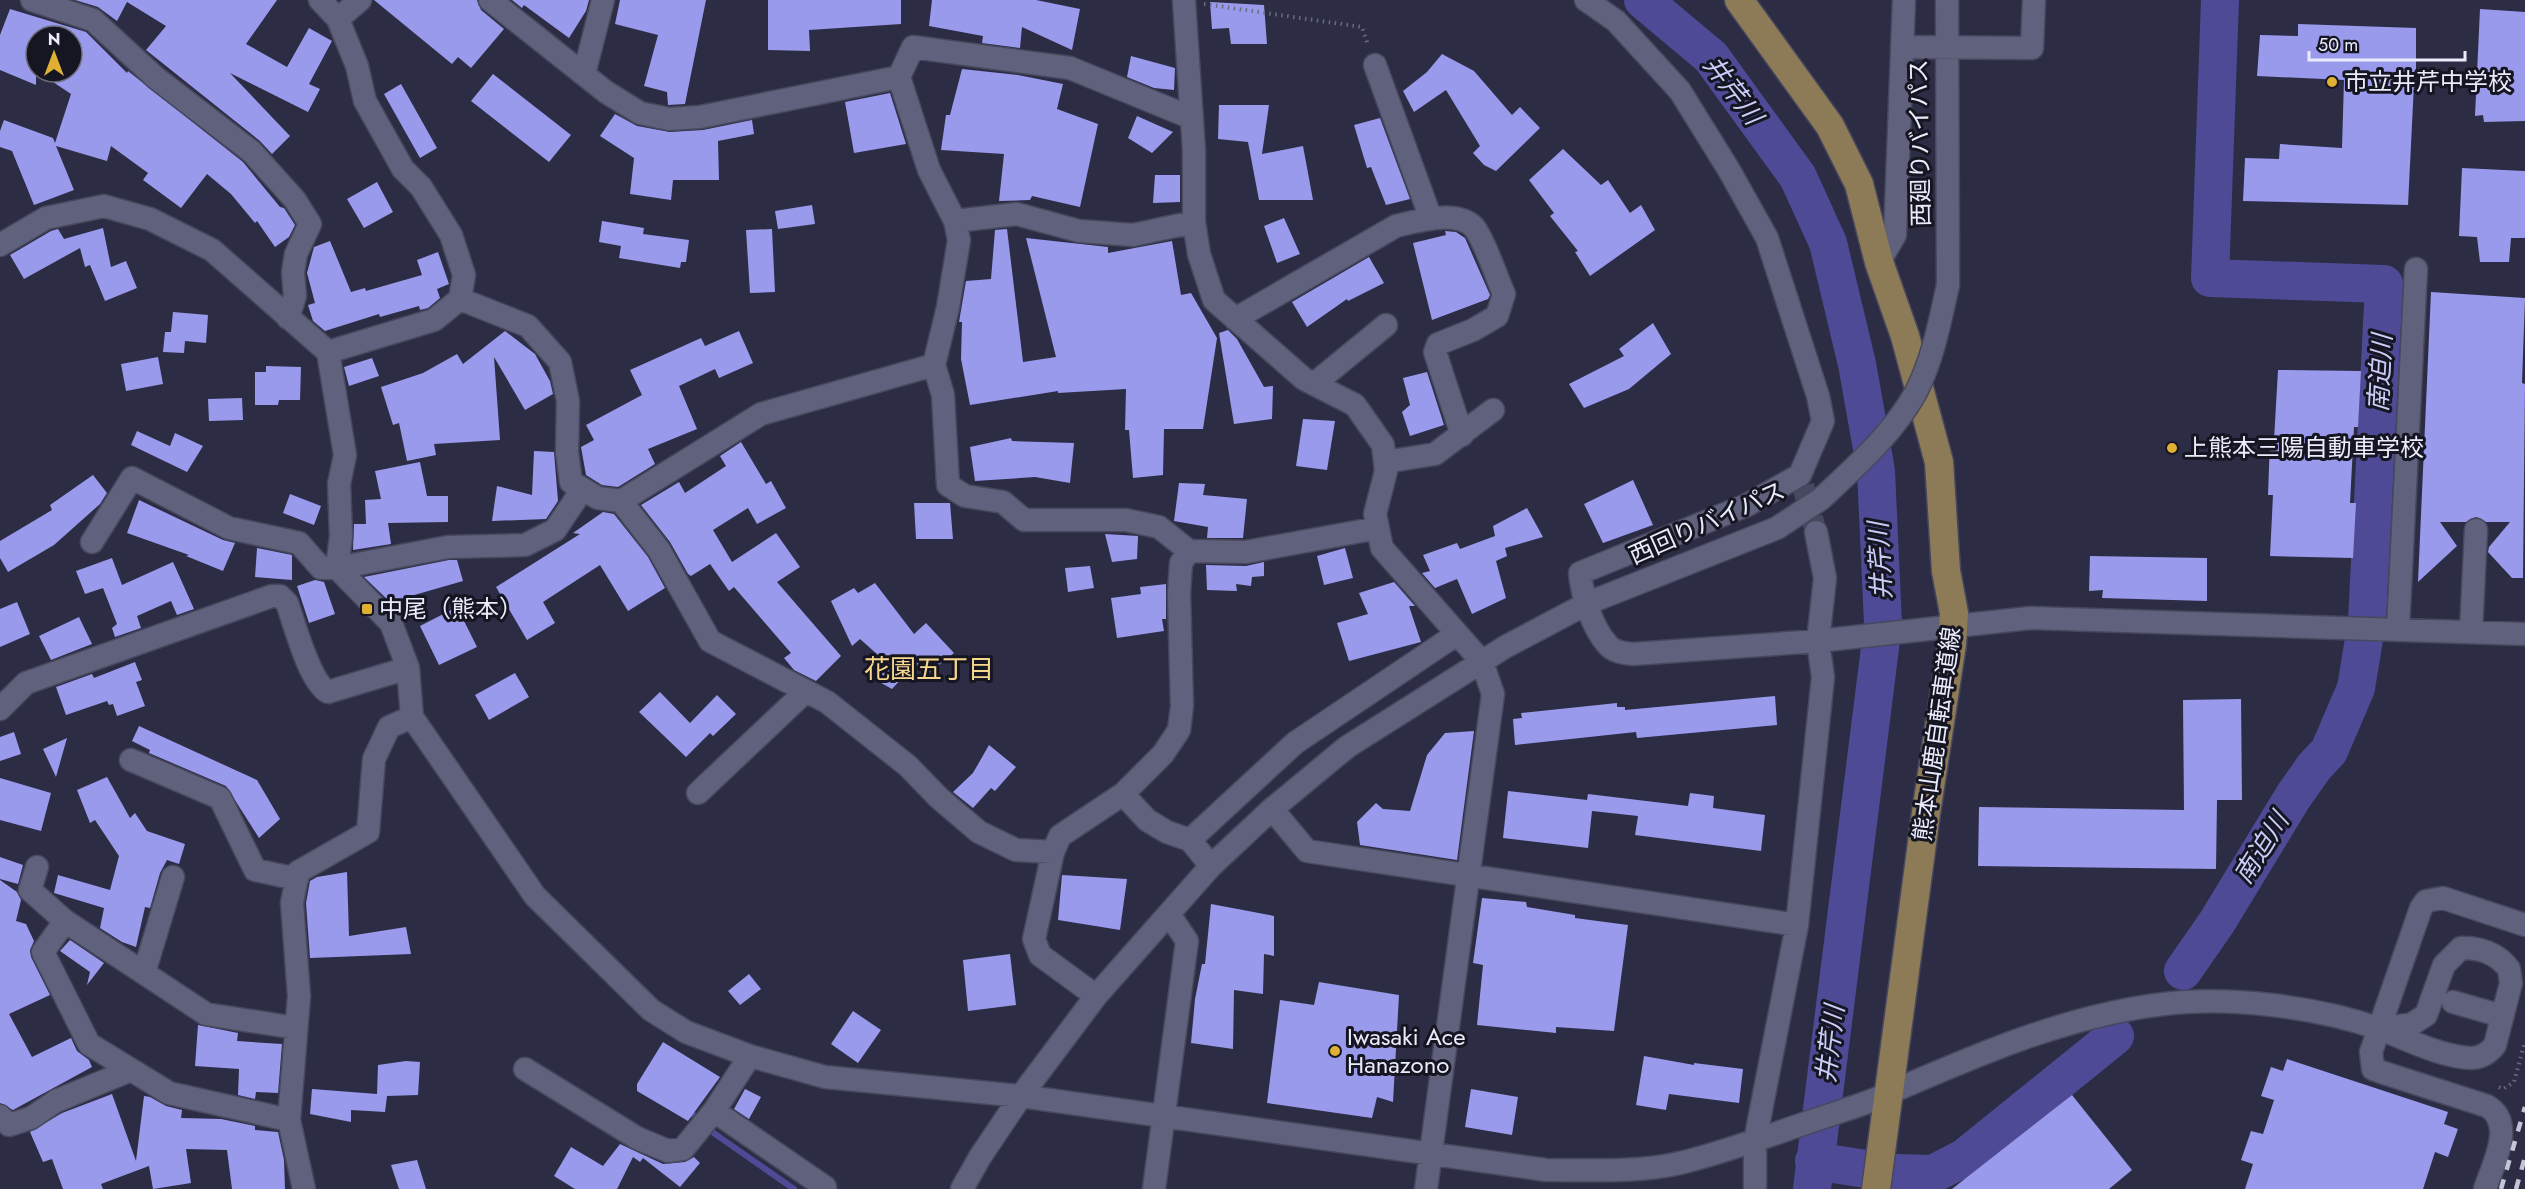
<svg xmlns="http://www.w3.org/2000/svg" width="2525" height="1189" font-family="Jost,'Noto Sans JP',sans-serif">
  <rect width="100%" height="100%" fill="#2c2c45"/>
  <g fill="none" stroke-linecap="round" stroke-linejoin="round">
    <path stroke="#4e4a95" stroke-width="6" d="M688 1110 715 1134 794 1189"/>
    <path stroke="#4e4a95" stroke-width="38" d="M1643 0 1711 57 1798 177 1828 243 1857 364 1876 471 1883 624 1812 1189
      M2183 971 2217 922 2293 797 2314 767 2329 751 2356 688 2367 621 2384 284 2210 278 2220 0
      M1814 1161 1866 1169
      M1897 1173 1933 1174 1964 1158 2115 1036"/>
  </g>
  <path fill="#9a9aed" d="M75 0H277L246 44 287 67 309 28 332 41 309 84 320 89 308 112 230 73 290 136 272 154 260 141 146 50 166 26 127 2 117 21 98 7Z
    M374 0H477L481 10 504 29 471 68 458 57 452 64Z
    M512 0H589L586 11 569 38 524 5 522 8Z
    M620 0H706L685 104 668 105 667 92 644 86 658 35 615 24Z
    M768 0H901V24L809 30 810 51 768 50Z
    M932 0H1036L1080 9 1072 50 1022 27 1020 48 982 43 983 36 929 26Z
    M1210 2 1264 5 1267 44H1231L1229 28 1212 29Z
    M10 9 86 32 127 73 128 71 243 162 280 207 284 208 295 225 289 237 275 247 257 221 255 223 231 194 207 174 181 208 143 180 148 173 111 146 107 161 56 146 74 190 34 205 12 151 0 147V131L4 120 53 138 55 143 71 94 38 72H72V36H36V85L0 70V35Z
    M2480 9 2525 12V121L2484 122 2483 115 2475 116Z
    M2298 24 2416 28V84H2414L2408 205 2243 201 2245 158 2279 159 2280 144 2342 148 2344 80 2257 76 2260 35 2298 36Z
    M1442 54 1474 71 1512 115 1520 107 1540 128 1496 171 1484 165 1473 153 1480 146 1446 90 1414 112 1403 91 1427 72Z
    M1131 56 1175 68 1174 90 1154 88 1127 77Z
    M962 69 1018 75 1063 84 1057 109 1098 124 1080 207 1032 196 1030 200 999 201 1004 154 941 150 946 115H950Z
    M493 74 571 135 549 162 471 101Z
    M401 84 437 148 420 158 384 94Z
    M890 93 906 144 854 153 845 102Z
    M1219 105H1269L1262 154 1303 146 1313 200H1259L1248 142 1218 139Z
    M615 114 637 126 670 132 703 130 752 120 754 134 718 141 719 180H673L671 200 630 194 634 158 600 136Z
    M1137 116 1173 132 1152 153 1128 138Z
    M1380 118 1410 199 1386 205 1371 167 1367 168 1354 125Z
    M1563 149 1601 185 1608 180 1630 213 1641 205 1655 230 1590 276 1575 252 1578 251 1550 216 1554 213 1529 180Z
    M2462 168 2525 171V238H2511L2509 262H2480L2477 237 2459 236Z
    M1155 175H1180V202L1153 203Z
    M377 182 393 212 364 228 347 199Z
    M812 205 815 224 778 229 775 211Z
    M1284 218 1300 254 1277 263 1264 226Z
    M602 221 644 228 643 234 689 240 686 262H681L680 268 619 258 621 246 599 242Z
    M103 228 111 267 126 261 137 288 105 301 90 265 85 267 80 248 24 279 10 255 51 231 58 229 64 239Z
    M772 229 775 292 750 293 746 230Z
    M1007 229 1023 362 1056 357 1026 238 1108 247V253L1172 241 1181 295 1191 293 1217 338 1203 429H1164L1163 475 1133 478 1129 430H1125L1126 389 1058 393V391L970 405 961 359 962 322H959L966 281 991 279 995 230Z
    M1445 231 1456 232 1465 238 1490 295 1488 299 1432 320 1413 243 1446 235Z
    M330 241 351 292 365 288 366 291 422 275 417 260 438 252 449 284 437 289 440 298 428 308 420 310 419 306 380 317 379 314 325 331 313 321 308 305 315 303 307 273 314 247Z
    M1369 257 1384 283 1348 301 1347 299 1307 327 1292 302Z
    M2431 292 2525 298 2522 383 2525 384 2523 578H2512L2488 552 2489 547 2510 522H2486L2476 517 2466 522H2440L2457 546 2418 582Z
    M173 312 208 315 206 343 185 341 184 353 163 352 165 332H171Z
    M1653 323 1671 354 1629 389 1584 408 1569 384 1624 356 1619 349Z
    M1228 330 1237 339 1264 387 1273 386 1272 419 1234 424 1219 333Z
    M505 331 535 354 550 381 553 394 525 410 494 357 500 440 434 444 436 455 407 461 399 423 393 425 381 387 423 373 457 354 463 364Z
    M739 331 753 363 719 378 715 369 679 386 697 429 648 449 655 464 618 487 602 485 586 475 581 447 594 440 586 425 642 395 630 370 701 338 705 346Z
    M158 357 163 384 126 391 121 364Z
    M372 358 379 376 349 386 344 367Z
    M266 366 301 367 300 400H279L278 405H255V372H266Z
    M2278 370 2361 371 2358 427H2354L2350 503H2356L2353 558 2270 556 2273 495H2268L2270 440H2274Z
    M1427 372 1444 425 1410 436 1402 412 1410 405 1403 378Z
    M242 398 243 420 209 421 208 399Z
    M1303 419 1335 421 1327 470 1296 466Z
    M137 431 170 446 175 433 203 446 187 472 131 445Z
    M1011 438 1012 441 1074 443 1070 483 1035 477 975 481 970 447Z
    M741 442 766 484 771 481 786 508 757 524 748 508 713 530 732 562 776 533 800 567 777 582 841 656 816 681 794 670 784 658 791 653 734 587 729 591 710 564 691 576 688 574 670 542 641 505 679 482 685 493 726 466 720 456Z
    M534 451 554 452 558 501 546 519 492 521 497 486 532 495Z
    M420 462 427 496H448V522L388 523 391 544 353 550 354 524H366L365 500 381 499 375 471Z
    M93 475 107 493 100 504 54 545 8 572 0 558V541L52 510 50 505Z
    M1633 480 1653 525 1603 543 1584 504Z
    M1179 483 1205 484 1203 495 1247 499 1243 538H1207L1208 527 1174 521Z
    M290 494 321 506 314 525 283 513Z
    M139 500 223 540 235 543 223 571 186 556 189 555 127 533Z
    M914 503H950L953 539H916Z
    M1527 508 1543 537 1505 548 1507 556 1496 561 1506 598 1472 614 1457 579 1435 588 1422 573 1430 571 1423 555 1457 543 1460 549 1495 536 1493 526Z
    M603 512 614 514 648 557 665 588 628 611 600 565 543 602 555 623 527 640 496 587 580 534 573 533Z
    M1105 534 1138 536 1137 559 1112 562Z
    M257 548 292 555V580L255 577Z
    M1345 548 1353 578 1324 585 1317 556Z
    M2090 556 2207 558V601L2102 598 2103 590 2089 591Z
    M112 558 122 585 173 562 194 609 177 615 171 601 137 616 141 628 115 637 112 628 117 624 103 588 85 594 76 571Z
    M449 560H457L463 581 390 602 364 577Z
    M1264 562V576L1252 577 1251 586 1236 584 1237 591 1207 590 1206 565 1246 566Z
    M1090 566 1094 588 1068 592 1065 568Z
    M315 580 324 582 335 614 309 623 297 586Z
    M1394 582 1415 606H1409L1421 642 1349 661 1337 623 1368 614 1359 593Z
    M875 583 914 634 926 623 954 653 926 675 915 664 892 689 874 679 887 663 860 639 852 646 831 601 854 588 858 593Z
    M1166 584V619H1162L1164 631 1117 638 1111 598 1141 594 1140 587Z
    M17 602 30 634 0 647V609Z
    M457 607 477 647 439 665 420 626Z
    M79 617 92 644 51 660 39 636Z
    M135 662 142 680 136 682 145 706 117 716 113 704 109 705 107 701 66 715 56 687 92 674 94 678Z
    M515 673 529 697 489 720 475 695Z
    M660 692 690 723 717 695 736 714 713 736 710 733 686 757 639 712Z
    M1775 696 1777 725 1637 738 1636 732 1515 745 1513 719 1522 718 1521 713 1617 703V707H1625V710Z
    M2241 699 2242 800H2217L2216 869 1978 866 1979 807 2184 810 2183 700Z
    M139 726 257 780 280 819 259 838 226 786 149 753 150 750 132 741Z
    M1474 731 1457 860 1360 845 1357 822 1376 803 1383 809 1410 811 1427 755 1445 733Z
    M14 732 21 754 0 761V737Z
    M67 738 56 777 43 749Z
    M989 745 1016 767 995 791 991 788 973 808 953 792 973 773Z
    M107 777 130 818 135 813 147 831 185 844 179 864 167 860 160 873 150 908 145 907 136 947 122 942 100 928 104 908 54 893 58 875 110 890 119 856 95 820 90 823 77 790Z
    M0 778 51 793 41 831 0 820Z
    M1508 791 1587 800 1588 794 1688 806 1690 793 1714 796 1713 808 1765 815 1761 851 1635 835 1638 816 1592 811 1588 848 1503 838Z
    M0 857 23 865 18 884 0 879Z
    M347 872 349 936 406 927 411 954 310 958 306 903 310 881 317 877Z
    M1062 875 1127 879 1120 930 1058 920Z
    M0 880 17 892 21 900 16 921 26 924 34 941 30 950 31 957 50 995 9 1014 32 1057 71 1038 77 1051 89 1060 92 1067 13 1110 0 1103Z
    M1482 898 1526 902 1527 907 1575 915V918L1628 925 1614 1031 1556 1027V1033L1477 1025 1483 965 1473 963Z
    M1211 904 1274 916V956L1264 954 1263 994 1234 990 1233 1049 1191 1043 1195 999 1202 964H1205Z
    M70 940 104 963 87 985 90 972 60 951Z
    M1010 954 1016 1005 968 1011 963 960Z
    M749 974 761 989 740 1005 728 991Z
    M1319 982 1399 995 1393 1102 1377 1097 1372 1118 1267 1103 1280 1000 1314 1005Z
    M853 1011 881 1030 858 1063 831 1044Z
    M198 1025 238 1033 237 1041 282 1044 278 1093 256 1092 255 1099 238 1095 239 1069 195 1066Z
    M663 1042 720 1077 688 1121 637 1091V1084Z
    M1644 1056 1694 1065V1063L1743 1069 1739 1103 1669 1094 1666 1110 1636 1105Z
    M2287 1059 2448 1112 2444 1124 2458 1129 2448 1157 2435 1152 2423 1189H2245L2253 1164 2241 1160 2251 1131 2263 1134 2274 1100 2261 1096 2271 1067 2283 1071Z
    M406 1061 420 1062 418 1095 387 1096 385 1112 351 1110V1122L310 1114 312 1089 377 1094 378 1065Z
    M745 1089 761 1097 749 1119 734 1109Z
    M1471 1089 1518 1097 1512 1135 1465 1127Z
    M112 1094 136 1161 144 1096 150 1097 166 1106 182 1110 181 1118 221 1119 255 1126V1130L278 1132 284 1160 285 1189H232L227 1150 186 1149 191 1183 153 1189 149 1166 101 1184 103 1189H63L52 1159 43 1162 30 1132 62 1113Z
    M2072 1095 2132 1170 2109 1189H1952Z
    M620 1144 663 1164 685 1162 694 1157 700 1163 680 1187 643 1158 640 1162 633 1157 617 1189H575L554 1176 571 1147 603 1166Z
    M417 1160 426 1189H399L391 1165Z"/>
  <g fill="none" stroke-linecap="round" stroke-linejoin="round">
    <path stroke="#484960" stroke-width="22" stroke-dasharray="22 11" stroke-linecap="butt" d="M1803 486 1816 532"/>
    <defs>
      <path id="minor" d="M32 0 93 20 156 78 252 152 295 200 310 224 296 254 293 272 295 296 288 318
        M320 0 338 19 357 66 365 101 403 169 421 187 451 235 464 275 460 299 434 320 328 352
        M1586 0 1616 21 1680 91 1729 170 1767 238 1818 396 1823 421 1800 475 1747 505 1580 573C1582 595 1592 627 1607 644 1613 652 1623 653 1633 654L1818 641 2030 618 2525 634
        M1947 0 1948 285
        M1184 1 1194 151V222L1199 254 1214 300 1304 379 1355 405 1383 445 1386 471 1375 514 1382 548 1482 662 1493 694 1426 1189
        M338 19 360 0
        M1902 47 2032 48 2034 0
        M1375 65 1431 219
        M584 74 603 0
        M899 77 913 47 1070 68 1192 118
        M955 221 1017 214 1079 231 1133 235 1194 222
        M0 245 46 218 104 206 150 219 212 250 328 352 345 455 339 484 341 536 337 568 391 623 408 668 412 717 535 896 651 1010 686 1032 750 1056 825 1077 1021 1096 1546 1170C1589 1170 1637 1173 1680 1163 1722 1153 1762 1138 1803 1124 1826 1116 1850 1109 1873 1100 1967 1059 2062 1016 2164 1004 2230 996 2319 1007 2380 1029 2409 1040 2439 1056 2470 1058 2481 1058 2488 1054 2495 1045L2511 983 2509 969C2498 954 2480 947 2461 948L2444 965 2426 1015 2412 1024 2380 1029
        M1879 262 1895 235 1904 0
        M460 299 528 326 560 362 568 401 567 452 571 482 598 498 621 501 761 414 934 365 948 307 959 240 955 221 929 170 899 77 700 117 669 119 640 113 606 92 490 0
        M1235 319 1396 226C1417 221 1461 208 1476 230 1488 249 1495 274 1504 294L1497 316 1473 330 1438 344 1435 352 1462 435
        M934 365 943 395 948 485 965 496 1003 502 1024 520H1126L1159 527 1189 551 1246 552 1378 528
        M1314 384 1386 325
        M1385 462 1435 454 1493 410
        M621 501 659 550 710 641 827 702 908 766 939 798 979 832 1016 850 1053 852
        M92 542 132 478 229 528 299 543 321 568H337L448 547 525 545 555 530 582 490
        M2398 628 2416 269
        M2471 631 2476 530
        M0 709 26 683 272 596H280L287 603C295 625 309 681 328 692L408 668
        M131 760 220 798 255 870 297 879
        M698 793 806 691
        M1123 794 1147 820 1167 832 1190 840 1211 866
        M1272 809 1307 851 1797 925
        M1190 840 1295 743 1457 634
        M37 867 30 890 65 921 206 1014 296 1028
        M65 921 43 952 89 1044 169 1093 289 1120
        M144 973 173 877
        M1096 996 1040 955 1034 939 1053 852 1060 836 1123 794 1163 754 1179 730 1182 706 1179 593 1181 563 1189 551
        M2453 1002 2502 1016
        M750 1056 714 1111 825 1187 823 1189
        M525 1069 637 1138 668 1151 683 1149 714 1111
        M0 1116 9 1125 31 1118 56 1101 131 1070
        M304 1189 289 1120 299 996 292 903 298 872 368 832 374 759 389 727 412 717
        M962 1189 980 1157 1021 1096 1096 996 1211 866 1272 809 1347 747 1505 647 1588 603 1777 528 1821 499
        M1154 1189 1187 941 1169 914
        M1755 1189V1141L1797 925 1823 677 1818 641 1825 578 1816 532
        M2485 1189C2493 1164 2516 1123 2487 1106L2381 1072 2373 1069 2371 1052 2421 908 2426 901 2443 898 2525 925"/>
      <path id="major" d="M1739 0 1830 126 1859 184 1879 262 1905 336 1939 462 1946 571 1954 613 1952 644 1926 813 1876 1189"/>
    </defs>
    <use href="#minor" stroke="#47485d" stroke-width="25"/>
    <use href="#major" stroke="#47485d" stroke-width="31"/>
    <path stroke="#6a6b81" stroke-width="4" stroke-dasharray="1.5 4.5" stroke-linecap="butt" d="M1204 4 1362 27 1368 45
      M2499 1087 2503 1089 2514 1082 2525 1041"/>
    <use href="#minor" stroke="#60617d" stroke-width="22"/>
    <use href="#major" stroke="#8d7a56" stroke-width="28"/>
    <path stroke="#c5c5d8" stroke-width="4.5" stroke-dasharray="10 10" stroke-linecap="butt" d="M2501 1189 2525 1107
      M2516 1189 2525 1157"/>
    <defs>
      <path id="minor-bridge" d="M1821 499C1855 467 1893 434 1916 392 1933 359 1940 321 1948 285"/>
    </defs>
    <use href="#minor-bridge" stroke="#47485d" stroke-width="25" stroke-linecap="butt"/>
    <use href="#minor-bridge" stroke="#60617d" stroke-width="22"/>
  </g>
  <g fill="#dfb034" stroke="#151621" stroke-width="2">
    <circle cx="2332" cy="82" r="6"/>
    <circle cx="2172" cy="448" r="6"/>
    <rect x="361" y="603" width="12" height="12" rx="3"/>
    <circle cx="1335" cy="1051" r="6"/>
  </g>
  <g text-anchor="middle" stroke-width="6" stroke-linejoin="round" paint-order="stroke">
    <g font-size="24" fill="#eaebfc" stroke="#151621" text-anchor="start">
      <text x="2344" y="90">市立井芹中学校</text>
      <text x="2184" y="456">上熊本三陽自動車学校</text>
      <text x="379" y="617">中尾（熊本）</text>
      <text x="1347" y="1045">Iwasaki Ace<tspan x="1347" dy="28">Hanazono</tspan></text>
    </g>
    <g font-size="24" fill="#eaebfc" stroke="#151621">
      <text transform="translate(1920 143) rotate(-91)" y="8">西廻りバイパス</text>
      <text transform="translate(1707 523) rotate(-24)" y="8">西回りバイパス</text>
      <text transform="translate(1937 734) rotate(-82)" y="8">熊本山鹿自転車道線</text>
    </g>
    <g font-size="26" font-style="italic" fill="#cbcdf8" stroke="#151621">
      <text transform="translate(1733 90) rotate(53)" y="9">井芹川</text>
      <text transform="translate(2380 373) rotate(-87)" y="9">南迫川</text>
      <text transform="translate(1880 561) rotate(-93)" y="9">井芹川</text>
      <text transform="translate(2261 848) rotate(-58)" y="9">南迫川</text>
      <text transform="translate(1830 1044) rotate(-83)" y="9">井芹川</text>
    </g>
    <g font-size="26" fill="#f7d78c" stroke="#151621">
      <text x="929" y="678">花園五丁目</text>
    </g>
  </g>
  <g transform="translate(54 54)"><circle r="28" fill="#151621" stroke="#6a6b79" stroke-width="1.5"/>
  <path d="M0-4.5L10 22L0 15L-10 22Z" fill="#dfb034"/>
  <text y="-9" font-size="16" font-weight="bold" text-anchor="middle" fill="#eaebfc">N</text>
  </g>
  <path d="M2309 51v9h156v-9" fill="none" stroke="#eaebfc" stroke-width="3"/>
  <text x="2318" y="51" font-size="18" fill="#eaebfc" stroke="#151621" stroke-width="4.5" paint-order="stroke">50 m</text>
</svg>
